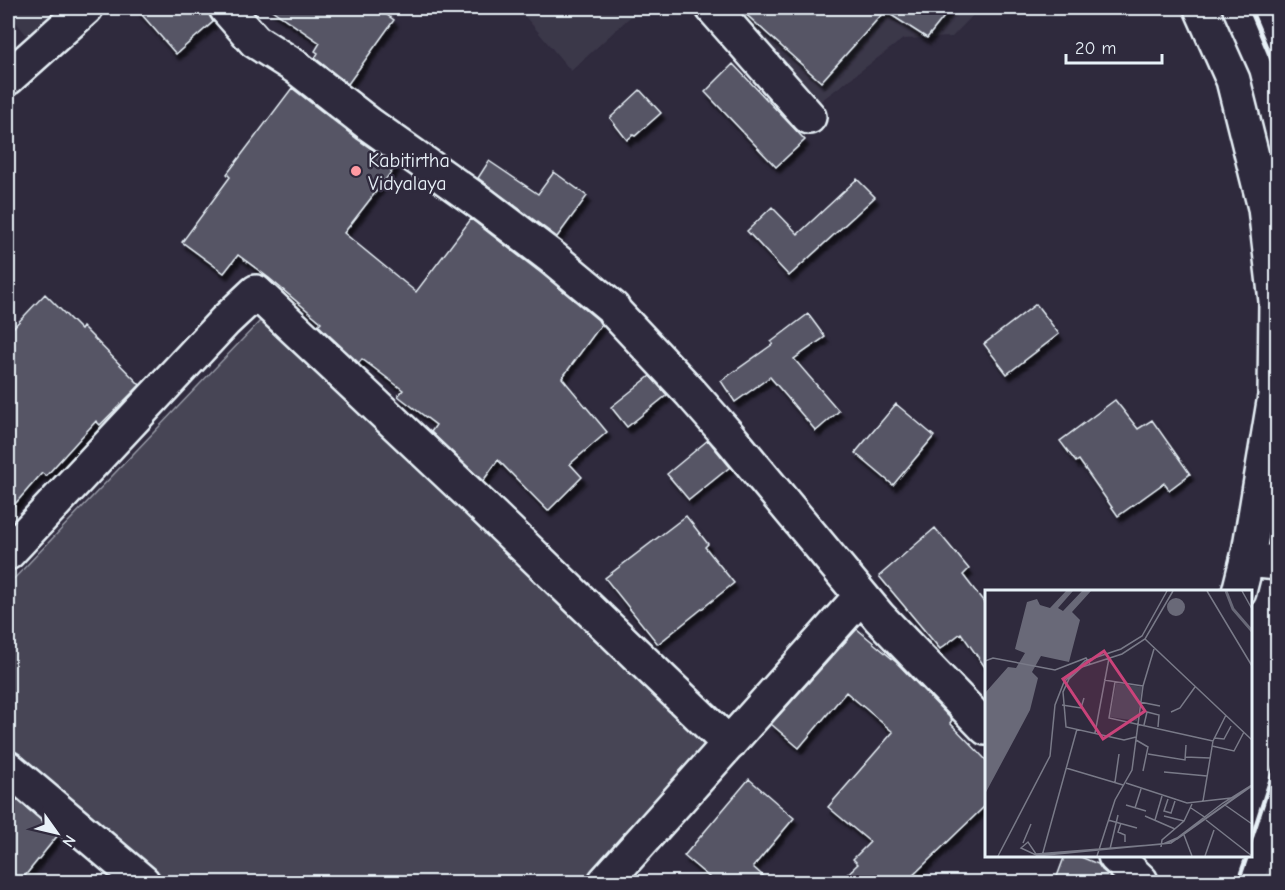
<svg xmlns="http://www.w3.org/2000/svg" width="1285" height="890" font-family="'Comic Neue',sans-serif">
  <defs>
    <filter id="shadow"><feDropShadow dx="3.5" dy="6" stdDeviation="1.5" flood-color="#0009"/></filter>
  </defs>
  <rect width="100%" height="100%" fill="#2f2a3d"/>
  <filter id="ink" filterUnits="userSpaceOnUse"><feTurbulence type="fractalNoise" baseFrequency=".0167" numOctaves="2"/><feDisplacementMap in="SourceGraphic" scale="12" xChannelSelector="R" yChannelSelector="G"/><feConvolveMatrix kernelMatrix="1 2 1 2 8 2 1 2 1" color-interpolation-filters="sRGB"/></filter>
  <g filter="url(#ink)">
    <path fill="#3b3749" d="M8 8H79L36 47 8 12Z
      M518 8H640L571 71Z
      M722 8H980L952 37 903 39 814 106Z
      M1277 852V882H1261Z"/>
    <path fill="#464455" stroke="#979aa6" stroke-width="1.5" d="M260 321 712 745 585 882H147L8 759V585Z"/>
    <path fill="#575565" stroke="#e8f1f8" stroke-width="1.5" filter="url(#shadow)" d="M136 8H208V12L213 22 176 54Z
      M269 8H377L394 20 348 84 315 58 318 53 315 51 320 43Z
      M739 8H951L927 38 885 11 821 82Z
      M733 64 805 140 776 167 705 92Z
      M292 88 357 139 396 166 344 233 416 292 471 219 541 273 598 320 601 325 562 378 607 432 570 464 582 477 548 511 498 460 483 481 431 432 436 425 398 396 403 390 362 359 359 363 318 325 321 322 269 278 238 255 224 273 182 242 230 177 227 174Z
      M640 90 661 113 635 136 633 135 627 140 610 118Z
      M489 161 538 194 554 172 587 196 557 237 478 178Z
      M857 179 875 197 789 276 747 231 772 207 798 234Z
      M45 294 81 330 83 327 140 385 100 425 96 421 46 476 42 473 8 512V333Z
      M1036 304 1059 334 1007 374 984 344Z
      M808 314 825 337 794 359 839 411 816 431 770 377 735 402 721 381 773 344 771 342Z
      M650 376 667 395 627 427 611 407Z
      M1115 400 1138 429 1152 420 1190 474 1169 490 1164 483 1118 516 1079 460 1076 462 1060 441Z
      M896 404 934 436 893 485 855 453Z
      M708 440 730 467 689 500 667 474Z
      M686 516 708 544 705 547 734 583 658 644 605 578Z
      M935 528 969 569 963 575 987 606V670L961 633 940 649 879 576Z
      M857 629 896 662 952 720 950 723 987 761V804L906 882H839L858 864 853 859 870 842 828 807 893 732 846 692 799 748 771 724Z
      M749 779 794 818 753 867 770 882H715L684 856Z
      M8 792 58 835 20 882H8Z
      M1065 855H1076L1098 864 1102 870 1116 882H1055Z"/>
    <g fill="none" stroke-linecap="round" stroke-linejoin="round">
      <defs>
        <path id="minor" d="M226 8 255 41 296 67 369 124 482 204 553 258 613 308 615 312 691 393 727 434 879 617 986 728
          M713 8 809 117
          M1201 8 1233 80 1265 208 1276 301 1275 396 1249 552 1239 592
          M8 78 86 8
          M8 553 225 321 256 292 474 498 729 744
          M1247 560 1278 563
          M8 768 143 882
          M1115 856 1141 881
          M605 882 861 596"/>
      </defs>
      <use href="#minor" stroke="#e8f1f8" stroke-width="38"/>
      <use href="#minor" stroke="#2f2a3d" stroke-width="33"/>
      <path stroke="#e8f1f8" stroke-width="4.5" d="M1250 8 1278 75
        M1250 843 1278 757
        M1238 882 1247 856"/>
    </g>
  </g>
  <circle fill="#ff9aa2" stroke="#2f2a3d" stroke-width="2" cx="356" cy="171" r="6"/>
  <g text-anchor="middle" stroke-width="5" stroke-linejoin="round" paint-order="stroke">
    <g font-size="20" fill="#e8f1f8" stroke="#2f2a3d" text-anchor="start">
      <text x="368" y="167">Kabitirtha<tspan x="368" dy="23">Vidyalaya</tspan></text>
    </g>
  </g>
  <g transform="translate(985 590)">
    <rect width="267" height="267" fill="#2f2a3d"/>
    <path d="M131 93 157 97 152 131 125 127Z" fill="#464455"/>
    <path d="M81 1H88L73 18 78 21 97 1H106L87 22 95 30 84 72 56 66 47 82 53 88 45 120 0 204V103L23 77 31 78 40 63 30 59 42 12 52 9 55 15 65 18ZM182 17a9 9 0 1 1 18 0a9 9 0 1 1-18 0Z" fill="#696978"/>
    <path fill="none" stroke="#696978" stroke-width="3" d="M241 1 248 19 267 41"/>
    <path fill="none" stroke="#797a88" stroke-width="1.5" d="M222 1 267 76M257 1 267 19M160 49 267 150M0 71 8 68 70 80 101 68 105 74M119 90 158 96M130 92 124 128 228 151M155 112 175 116M77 115 96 118 99 108M186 122 195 118 210 97M159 135 162 122 174 125 173 137M110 143 124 68M151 147 139 150 81 137 78 102 84 89 97 77 137 64 160 49 188 1M229 148 239 149 246 136M151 150 163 157 158 181M227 156 249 161 259 142M163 164 200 170 201 155M200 167 225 168M81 178 138 195M179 182 222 186M130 192 134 164M141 193 202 213 246 208M267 195 238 213 192 248 178 254 51 264 43 252 36 258 51 265 178 254 192 249 267 196M183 209 179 221 186 223 190 211M218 211 228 151 241 125M141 215 161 221M240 215 267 234M150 218 156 199M206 218 221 228M160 226 190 239M179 226 199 231M123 230 152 238M170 230 177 206M221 230 267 266M136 233 133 242 140 245V252M199 245 207 266M38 253 46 234M176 257 177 250 199 231 207 214M125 259 133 225M13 266 65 166 70 115 79 92 100 71 136 59 157 46 182 1M51 266 186 253 267 195M57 266 92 139M112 266 130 210 147 180 158 96 169 59M220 266 229 240"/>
    <path fill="#ca437a" fill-opacity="0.15" stroke="#ca437a" stroke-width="3" d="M119 61 160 121 118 149 78 89Z"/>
    <rect width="267" height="267" fill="none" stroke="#e8f1f8" stroke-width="3"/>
  </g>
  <rect width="1285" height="890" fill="none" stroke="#2f2a3d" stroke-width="30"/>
  <rect x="15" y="15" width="1255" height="860" fill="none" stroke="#e8f1f8" stroke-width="2" filter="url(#ink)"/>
  <g transform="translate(57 833) rotate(124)" stroke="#2f2a3d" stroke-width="4.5" paint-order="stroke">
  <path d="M0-4.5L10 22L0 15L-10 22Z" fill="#e8f1f8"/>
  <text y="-9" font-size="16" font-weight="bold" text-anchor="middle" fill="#e8f1f8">N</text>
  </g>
  <path d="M1066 54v9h96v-9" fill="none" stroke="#e8f1f8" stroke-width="3"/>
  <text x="1075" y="54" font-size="18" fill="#e8f1f8" stroke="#2f2a3d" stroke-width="4.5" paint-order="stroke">20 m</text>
</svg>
